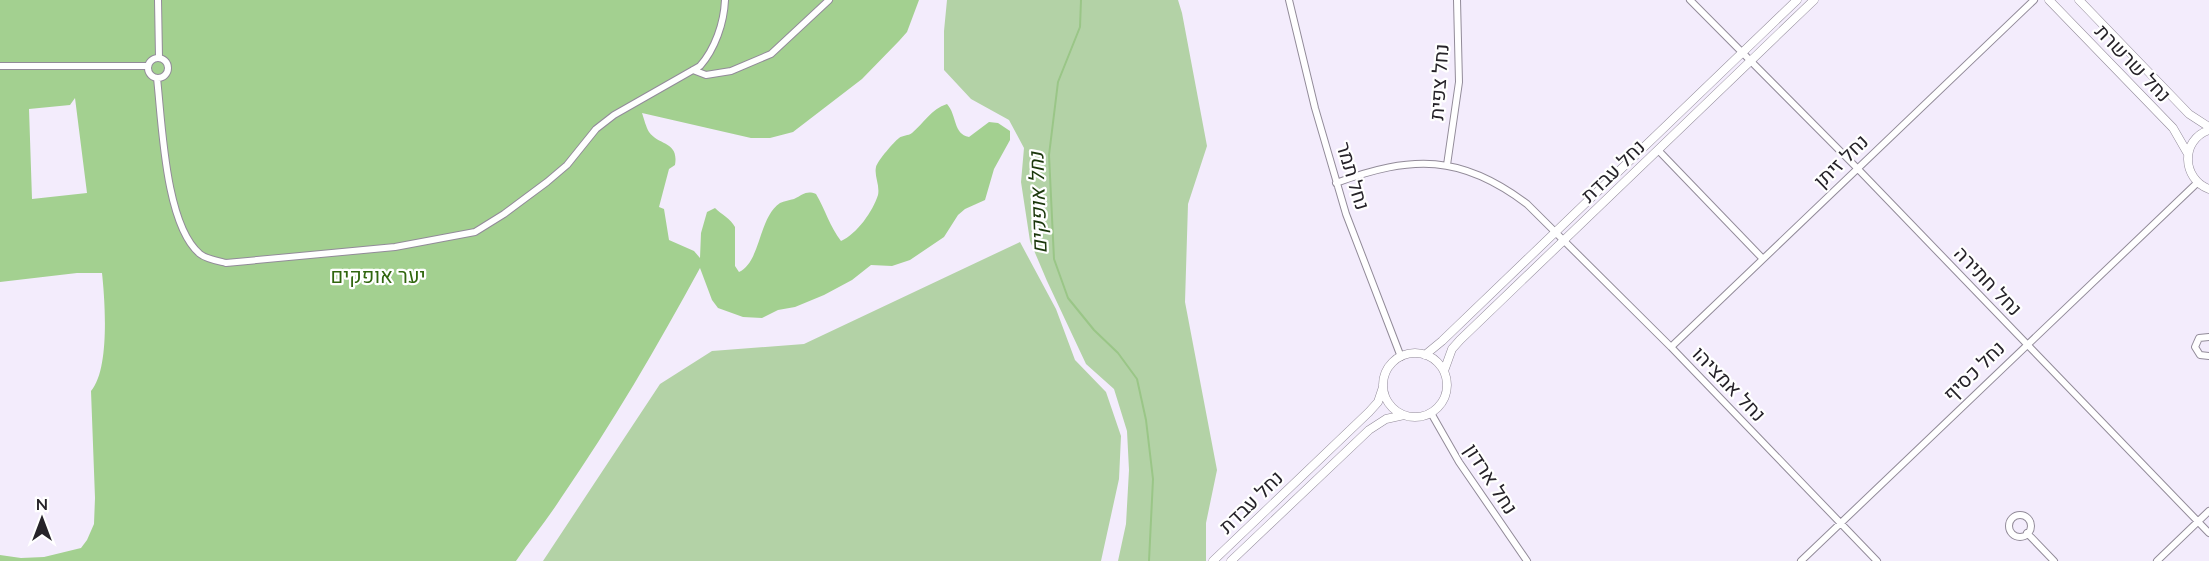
<svg xmlns="http://www.w3.org/2000/svg" width="2209" height="561" font-family="Lato,Heebo,sans-serif">
  <rect width="100%" height="100%" fill="#f3ecfc"/>
  <path fill="#b3d2a6" d="M947 0H1178L1182 13 1207 146 1188 204 1185 302 1217 470 1206 523V561H1118L1126 524 1129 470 1127 431 1114 389 1086 364 1047 281 1030 241 1021 182 1024 148 1009 120 971 99 944 70V31Z
    M1020 242 1056 309 1075 360 1106 392 1121 436 1119 479 1101 561H543L660 384 712 351 804 344Z"/>
  <path fill="#a3d090" fill-rule="evenodd" d="M0 0H919L907 32 899 41 862 79 793 132 770 138H751L642 113C644 119 646 127 649 132 659 146 679 141 675 165L669 169 659 207 664 209 669 240 694 251 700 258 701 233 707 212 715 208C721 214 731 219 735 227V266L739 272C761 262 758 218 780 203 784 201 790 200 794 199 803 195 806 190 816 194 825 209 830 227 841 241 857 234 873 211 878 195 880 185 874 176 876 167 878 160 894 142 899 138 903 135 908 136 912 133 924 123 931 109 947 104 957 115 953 134 969 137L989 122 998 123 1010 131V140L994 169 985 200 965 209 958 215 944 237 910 260 892 266 871 265 852 280 824 295 795 307 778 310 762 318 743 317 718 308 712 300 700 268C657 347 612 424 561 498 547 520 530 540 516 561H0V555L21 558 44 557 81 548 87 540 94 524 95 498 91 391C110 369 105 301 102 273H77L0 282ZM75 98 87 193 32 199 29 109 70 105Z"/>
  <g fill="none" stroke-linecap="round" stroke-linejoin="round">
    <path stroke="#9ac687" stroke-width="2" d="M1081 0 1080 27 1058 82 1049 155 1054 259 1068 298 1094 330 1118 353 1137 379 1146 420 1153 479 1149 561"/>
    <defs>
      <path id="minor" d="M158 0 159 57
        M1289 0 1315 108 1346 214 1401 357
        M1690 0 1857 168 2209 533
        M148 68a10 10 0 1 1 20 0a10 10 0 1 1-20 0Z
        M0 66H148
        M693 70 706 75 731 71 771 54 829 0
        M157 78C162 122 165 225 200 254 206 259 218 261 226 263L395 247 475 232 504 214 547 182 567 165 596 129 614 115 700 66C715 49 724 23 725 0
        M1658 150 1763 259
        M1447 165 1459 82 1457 0
        M1336 183C1412 155 1461 154 1527 204L1671 347 1877 561
        M2209 337 2199 338 2195 347 2200 355 2209 356
        M1671 347 2034 0
        M1431 413 1459 462 1527 561
        M2009 526a11 11 0 1 1 22 0a11 11 0 1 1-22 0Z
        M2027 533 2054 561
        M1801 561 2197 183
        M2157 561 2209 511"/>
      <path id="tertiary" d="M2049 0 2173 128 2188 154
        M2079 0 2189 114 2209 127
        M2209 130C2180 140 2182 179 2209 189
        M1383 385a32 32 0 1 1 64 0a32 32 0 1 1-64 0Z
        M1425 355 1442 341 1797 0
        M1444 371 1452 349 1460 340 1814 0
        M1213 561 1369 412 1378 402 1383 387
        M1231 561 1369 430 1386 419 1404 415"/>
    </defs>
    <use href="#minor" stroke="#928b99" stroke-width="8"/>
    <use href="#tertiary" stroke="#928b99" stroke-width="9"/>
    <use href="#minor" stroke="#fff" stroke-width="6"/>
    <use href="#tertiary" stroke="#fff" stroke-width="8"/>
  </g>
  <g text-anchor="middle" stroke-width="4.5" stroke-linejoin="round" paint-order="stroke">
    <g font-size="20" fill="#262329" stroke="#fff">
      <text transform="translate(2133 63) rotate(46)" y="7">נחל שרשרת</text>
      <text transform="translate(1439 82) rotate(-86)" y="7">נחל צפית</text>
      <text transform="translate(1841 161) rotate(-44)" y="7">נחל זיתן</text>
      <text transform="translate(1613 171) rotate(-44)" y="7">נחל עבדת</text>
      <text transform="translate(1353 176) rotate(73)" y="7">נחל תמר</text>
      <text transform="translate(1988 281) rotate(46)" y="7">נחל חתירה</text>
      <text transform="translate(1974 371) rotate(-44)" y="7">נחל כסיף</text>
      <text transform="translate(1729 384) rotate(46)" y="7">נחל אמציהו</text>
      <text transform="translate(1491 479) rotate(57)" y="7">נחל ארדון</text>
      <text transform="translate(1251 502) rotate(-44)" y="7">נחל עבדת</text>
    </g>
    <g font-size="20" fill="#30660e" stroke="#fff">
      <text x="378" y="283">יער אופקים</text>
    </g>
    <g font-size="21" font-style="italic" fill="#1b370b" stroke="#fff">
      <text transform="translate(1038 203) rotate(-92)" y="7">נחל אופקים</text>
    </g>
  </g>
  <g transform="translate(42 519)" stroke="#ffffff" stroke-width="4.5" paint-order="stroke">
  <path d="M0-4.5L10 22L0 15L-10 22Z" fill="#262329"/>
  <text y="-9" font-size="16" font-weight="bold" text-anchor="middle" fill="#262329">N</text>
  </g>
</svg>
